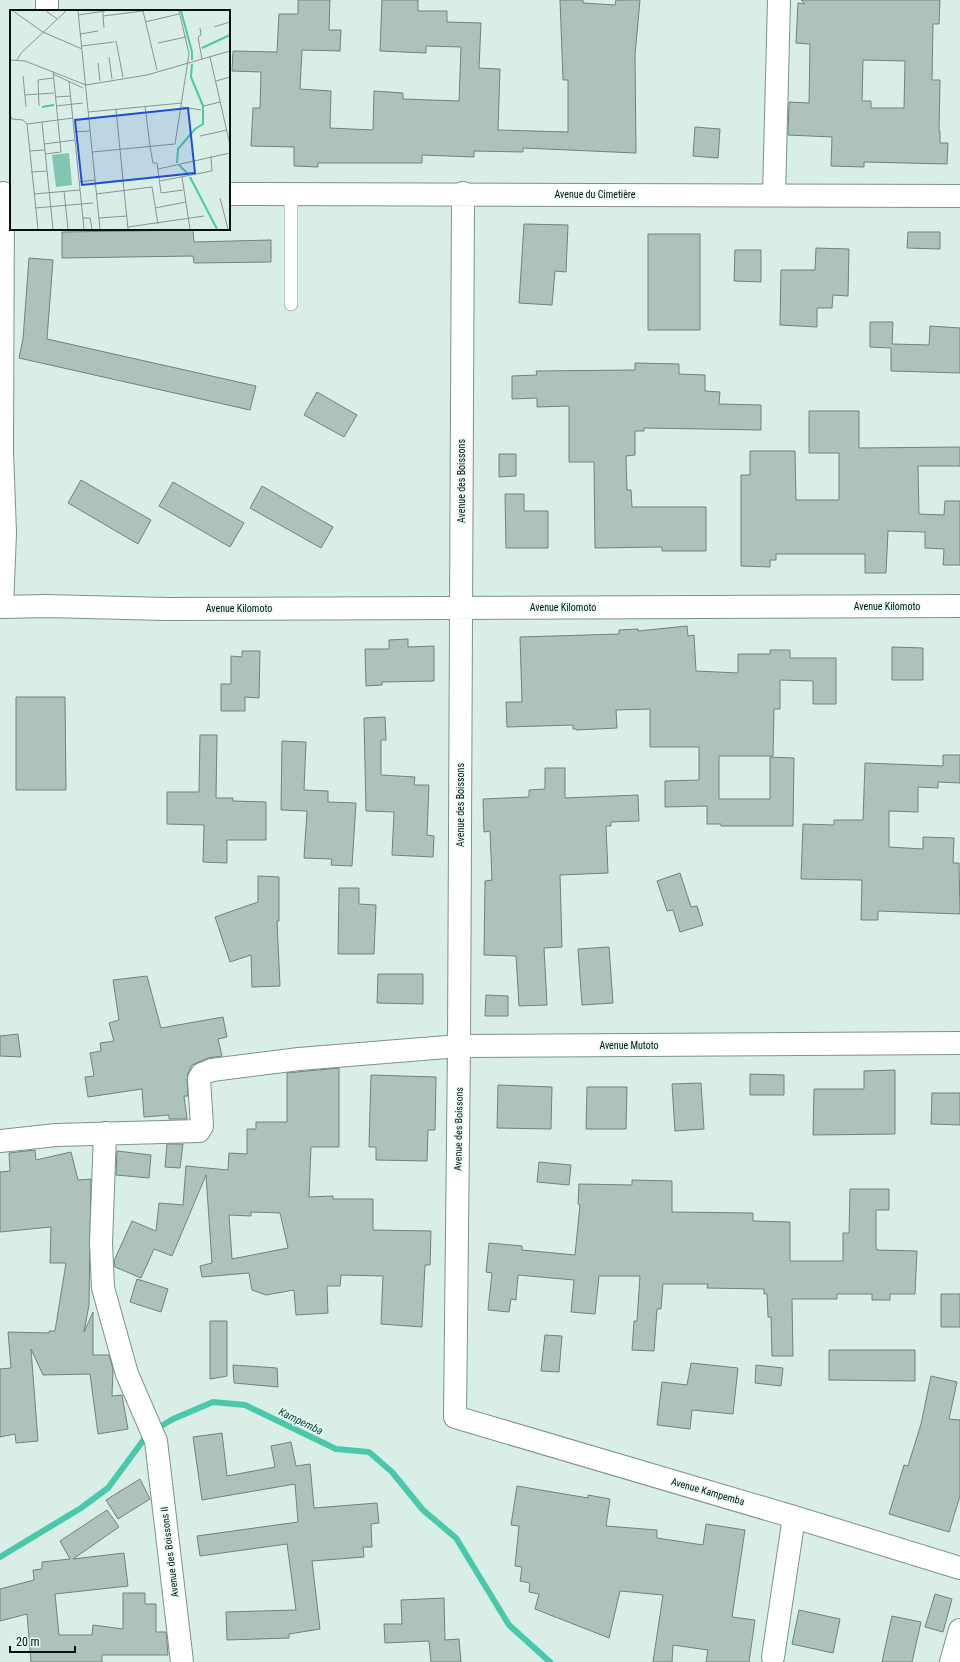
<svg xmlns="http://www.w3.org/2000/svg" width="960" height="1662" font-family="'Roboto Condensed',sans-serif">
  <rect width="100%" height="100%" fill="#d9eee7"/>
  <g fill="none" stroke-linecap="round" stroke-linejoin="round">
    <path stroke="#4ac8ab" stroke-width="6" d="M156 1429 173 1419 213 1402 245 1405 336 1449 369 1452 392 1472 423 1510 456 1538 509 1625 550 1662
      M0 1557 81 1508 108 1488 148 1434"/>
  </g>
  <path fill="#adc2bb" stroke="#70837d" fill-rule="evenodd" d="M298 0H330L329 30H341L340 51 302 50 300 89 331 91 330 128 373 130 374 91 403 93V99L459 101 461 47 426 46V53L380 51 382 0H418V11H447V22L481 23 479 68 500 69 498 130 568 132V80H563L560 0H583V3L615 5 616 0H640L635 55 636 153 523 148V152L474 151V157L422 155V163H318V167L294 166V147L251 146 253 108H260L261 72 232 71 233 51 277 52 279 14H298Z
    M801 0H940L939 24H933L932 80H940L939 131H940V143H948L947 164 864 162V167L831 166 832 137 788 135 789 102 809 103 810 44 796 43 798 3 805 4ZM863 60 905 61 904 108H871V101H862Z
    M695 127 720 129 718 158 693 156Z
    M524 224 568 225 566 272 555 271 552 305 519 303Z
    M193 230 194 242 271 240V262L194 263 193 256 62 258V232Z
    M908 232H940V249L907 248Z
    M648 234H700V330H648Z
    M816 248 849 249 848 296 833 295 832 308H817V327L780 325 781 270H815Z
    M735 250H761V282L734 281Z
    M29 258 53 260 47 339 256 386 250 410 19 358 23 339Z
    M870 322H893L892 344 929 345 930 326 960 328V373L891 371V348L870 347Z
    M635 363 679 364V374L705 375V391L720 392 719 404 761 405V430L644 428V431H635V455L626 456 627 490H631L632 507H706V551H662V547L595 548 594 462H569V406L537 407V398L512 399V376L537 375 536 371 635 370Z
    M317 392 357 415 344 437 304 415Z
    M809 411H859V448L960 447V466H918L919 514 944 515 945 501H960V565H943L944 549 925 548V532L888 531 886 573H865V554H776V560H770V567L741 566V475H750V451H795L796 500H839V453H809Z
    M499 454H516V476L499 477Z
    M81 480 151 520 138 544 68 503Z
    M173 482 244 523 230 547 159 506Z
    M262 486 333 527 321 548 250 508Z
    M505 494H524V511H548V548H506Z
    M687 626 688 636 694 635 696 671 738 673V654H770V650H790V658H836V704H813V681L780 680V709H774L773 756H719V799H770V757L794 758 793 826H721V824H707V806L665 807V781L699 780V747H650V709L616 710 617 728 576 730V729H573V725L507 727 506 702H522L520 637 619 634V630L638 629V631Z
    M408 639V647L434 646V681L382 682V685L366 686 365 649H389V640Z
    M892 647 923 648V680H892Z
    M242 651H260L259 698 245 697V711H221V684H231V656L242 657Z
    M16 697H65L66 790H16Z
    M385 717 386 740H381V775L415 777 414 785H429L427 835 434 836 433 857 392 855 394 812 366 811 364 718Z
    M200 735H217L216 798H233V801L266 802V840H227V863L203 862 204 825 167 824V792H199Z
    M282 741 306 742 304 790 328 791V802L356 803 352 866 331 865 332 859 304 858 307 811 281 810Z
    M943 755H960V783L938 782V788L918 787V812L889 811V847L923 849V837L954 838 953 863H959L960 914 878 911V920H861L862 880 801 879 803 824 834 825V820H863L865 763 943 766Z
    M545 768H565V798L638 795 639 821 611 822V826H606L608 873 560 875 562 947 544 948 547 1005 519 1006 516 956 484 955 485 881 492 880 490 831 484 832 483 799 529 797V790L545 789Z
    M680 873 691 907 697 906 703 925 680 932 673 910 667 911 657 881Z
    M258 876 279 877V921H277L280 986 252 987 251 955 230 962 215 917 258 902Z
    M339 888H359V904L376 905 374 954H338Z
    M609 947 613 1003 582 1005 578 949Z
    M378 974H423V1004L377 1003Z
    M147 976 161 1028 223 1017 227 1037 218 1039 222 1056 208 1058 192 1065 188 1073 187 1080 188 1096H184L187 1119H169V1115L144 1117 142 1089 88 1097 85 1077 94 1076 90 1053 101 1051 100 1043 114 1041 109 1023 119 1020 113 980Z
    M486 995 508 996V1016H485Z
    M18 1034 21 1057 0 1056V1036Z
    M339 1068V1147H311L309 1197 333 1196V1199H373V1230L431 1231 430 1265H425L422 1327 381 1324 383 1276 341 1275 340 1286H327L328 1313 296 1315 294 1290 266 1295 252 1290 249 1273 202 1277 200 1266 212 1263 206 1175 172 1256 154 1249 141 1278 115 1267 114 1261 132 1221 156 1231 159 1203 183 1205 186 1166 228 1170 229 1153 247 1154V1129H256V1122H287V1073ZM251 1212 280 1213 288 1248 232 1259 229 1215 251 1216Z
    M895 1070V1134L813 1135 814 1089H864V1071Z
    M750 1074 784 1075V1095H750Z
    M371 1075 436 1077 435 1130H428L427 1161 376 1160V1147H369Z
    M701 1083 704 1129 675 1131 672 1084Z
    M498 1085 552 1087 551 1129 497 1128Z
    M587 1087H627L626 1129H586Z
    M932 1093H960V1125L931 1124Z
    M167 1144H183L180 1168 165 1167Z
    M35 1150 36 1160 71 1152 78 1180 91 1179 89 1305 84 1332 93 1312V1355H109L113 1369 112 1396 122 1395 128 1429 98 1434 90 1374 43 1375 31 1349 38 1441 16 1443 15 1434 0 1437V1369L11 1368 8 1332 49 1333V1331H55L66 1263H50L51 1227 0 1232V1172L10 1171 9 1153Z
    M117 1151 151 1155 149 1178 116 1175Z
    M539 1162 571 1165 569 1185 537 1182Z
    M632 1180 672 1181V1212L753 1213V1221L790 1222V1261H843V1233H849L850 1189H889V1210H876V1246L877 1250 917 1251 915 1294H890V1300H872V1294H837V1299H792L793 1356H772L771 1317H768L767 1294H764V1289L707 1288 708 1284H663L661 1309H657L654 1351 632 1350 634 1321H637L640 1276H599L595 1314 571 1312 574 1280 518 1275 516 1300 511 1299 509 1312 488 1310 492 1273 486 1272 489 1243 522 1246V1250L575 1255 580 1205 578 1204 579 1184 632 1185Z
    M137 1279 168 1289 161 1312 130 1302Z
    M941 1294H960V1327H941Z
    M210 1321H227V1376L210 1379Z
    M545 1335 562 1336 559 1372 541 1371Z
    M829 1350H915V1381L829 1380Z
    M691 1363 738 1368 733 1414 692 1410 690 1429 657 1425 662 1382 687 1385Z
    M233 1365 277 1368 278 1387 234 1383Z
    M756 1365 783 1368 781 1386 755 1383Z
    M931 1376 957 1382 949 1419 960 1420V1496L949 1532 889 1514 904 1465 908 1466 921 1424Z
    M222 1433 227 1476 275 1467 271 1446 291 1442 296 1466 310 1464 314 1508 377 1503 379 1523 371 1524 372 1547H363L364 1557 312 1561 320 1629 289 1634V1638L227 1640 226 1612 296 1610 287 1544 200 1556 197 1536 298 1522 295 1484 202 1500 193 1437Z
    M140 1479 150 1499 118 1519 106 1500Z
    M517 1486 588 1498V1495L610 1499 606 1526 657 1530V1538L703 1545 706 1524 745 1530 732 1617 755 1620 749 1662H706L708 1650 673 1645 672 1662H653L663 1595 620 1591 609 1638 535 1609 539 1594 529 1592 530 1583 520 1581 522 1567 515 1566 519 1526 511 1525Z
    M107 1510 119 1527 73 1559 124 1553 128 1586 55 1594 59 1635H92L93 1625 123 1629V1593H145V1604H156V1632H166L168 1655H102V1662H31L27 1614 0 1621V1589L34 1580 33 1570 42 1569V1562L70 1559 60 1541Z
    M935 1594 952 1599 943 1632 925 1627Z
    M444 1598 445 1640 459 1639 461 1662H431L429 1641 385 1643 384 1624H402L401 1600Z
    M799 1610 840 1619 833 1653 792 1644Z
    M892 1616 921 1622 912 1662H882Z"/>
  <g fill="none" stroke-linecap="round" stroke-linejoin="round">
    <defs>
      <path id="lane" d="M291 194V304"/>
      <path id="street" d="M47 11V0
        M463 193 459 1046 455 1417 794 1517 960 1568
        M229 194 960 196
        M774 195 779 0
        M0 607H2L5 533 2 451 3 193
        M2 607 45 606 167 609 960 606
        M105 1133 101 1243 103 1288 127 1374 156 1441 182 1662
        M0 1141 56 1135 199 1131 202 1126 199 1079 202 1074 212 1070 299 1059 459 1046 960 1043
        M773 1657 794 1517
        M951 1662 960 1630"/>
    </defs>
    <use href="#lane" stroke="#7e928c" stroke-width="14"/>
    <use href="#street" stroke="#7e928c" stroke-width="24"/>
    <use href="#lane" stroke="#fff" stroke-width="13"/>
    <use href="#street" stroke="#fff" stroke-width="22"/>
  </g>
  <g text-anchor="middle" stroke-width="3" stroke-linejoin="round" paint-order="stroke">
    <g font-size="10" fill="#0a110f" stroke="#e6fcf5">
      <text x="595" y="198">Avenue du Cimetière</text>
      <text transform="translate(461 481) rotate(-90)" y="4">Avenue des Boissons</text>
      <text x="887" y="610">Avenue Kilomoto</text>
      <text x="563" y="611">Avenue Kilomoto</text>
      <text x="239" y="612">Avenue Kilomoto</text>
      <text transform="translate(460 805) rotate(-90)" y="4">Avenue des Boissons</text>
      <text x="629" y="1049">Avenue Mutoto</text>
      <text transform="translate(458 1129) rotate(-89)" y="4">Avenue des Boissons</text>
      <text transform="translate(708 1491) rotate(16)" y="4">Avenue Kampemba</text>
      <text transform="translate(169 1552) rotate(-97)" y="4">Avenue des Boissons II</text>
    </g>
    <g font-size="11" font-style="italic" fill="#0d4438" stroke="#e6fcf5">
      <text transform="translate(301 1421) rotate(26)" y="4">Kampemba</text>
    </g>
  </g>
  <g transform="translate(10 10)">
    <rect width="220" height="220" fill="#d9eee7"/>
    <path d="M59 143 62 175 46 177 42 145Z" fill="#82c5b2"/>
    <path fill="none" stroke="#4ac8ab" stroke-width="2" d="M171 1 182 42V50M192 38 220 25M32 97 44 95M167 153 168 139 185 119 193 114V96L181 67 182 54M169 155 178 164M180 167 207 219"/>
    <path fill="none" stroke="#869691" stroke-width="1" d="M3 1 33 22 72 39M36 1 47 9M68 1 90 219M93 2V6L133 1 147 60M68 5 95 1M93 6 94 18M135 12 169 4M204 17 220 12M190 18 191 25 188 27 192 49M70 24 88 21M106 31 113 67M148 33 176 27M72 36 104 32M99 47 102 69M200 47 220 135M0 50 15 51 76 75 137 65 220 41M7 50 11 43 56 1M88 53 90 71M43 64 73 78M13 66 16 97M59 71 74 219M206 71 220 67M15 85 44 83M45 87 61 86M29 96 28 70 43 68M46 96 73 93M135 96 140 136 143 153H147L151 183 173 180M194 96 210 92M172 97 191 100M106 99 113 170M78 102 172 93M0 104 2 109 13 110 17 114M32 112 43 219M17 114 28 219M17 114 63 108M64 122 80 121M190 126 217 120M34 134 65 130M19 141 34 140M82 142 165 134 179 44 169 1M35 144 51 142 43 61M148 159 220 143M21 162 37 161M172 167 180 219M150 171 202 161 201 146M69 172 85 170M85 173 113 170 118 219M54 181 58 219M24 184 70 180M86 184 142 177 148 214M210 188 218 219M25 198 83 193M145 198 176 192M73 208H80L82 219M89 208 117 206M118 217 194 206"/>
    <path fill="#1d4ed8" fill-opacity="0.15" stroke="#1d4ed8" stroke-width="2" d="M178 98 185 163 72 175 65 110Z"/>
    <rect width="220" height="220" fill="none" stroke="#0a110f" stroke-width="2"/>
  </g>
  <path d="M10 1646v6h65v-6" fill="none" stroke="#0a110f" stroke-width="2"/>
  <text x="16" y="1646" font-size="12" fill="#0a110f" stroke="#e6fcf5" stroke-width="3" paint-order="stroke">20 m</text>
</svg>
